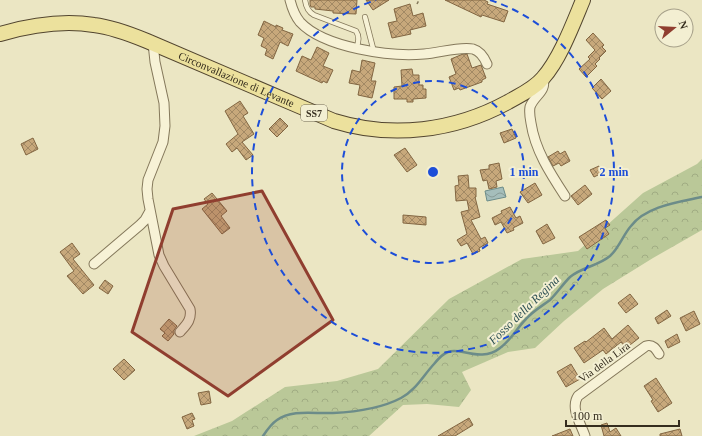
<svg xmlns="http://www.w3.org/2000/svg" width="702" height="436" font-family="Georgia,serif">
  <defs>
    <pattern id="forest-crowns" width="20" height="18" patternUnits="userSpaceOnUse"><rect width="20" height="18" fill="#bac898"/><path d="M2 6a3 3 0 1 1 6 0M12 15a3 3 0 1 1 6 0" fill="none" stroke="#a0ac83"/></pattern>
    <pattern id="water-waves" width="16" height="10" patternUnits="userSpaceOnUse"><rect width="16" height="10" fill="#a5bebb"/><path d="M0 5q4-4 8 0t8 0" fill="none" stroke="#879b97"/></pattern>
    <pattern id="building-cross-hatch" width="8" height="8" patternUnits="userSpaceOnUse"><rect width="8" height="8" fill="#c7a87b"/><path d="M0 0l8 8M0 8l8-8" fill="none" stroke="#a28964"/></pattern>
  </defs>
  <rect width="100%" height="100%" fill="#ebe6c3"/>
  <path fill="url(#forest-crowns)" d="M702 159V230L653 258 603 289 564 321 535 348 508 352 462 372 471 390 459 407 427 404 403 405 369 436H194L232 421 285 387 337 381 378 369 449 299 522 259 578 251 643 193 697 164Z"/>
  <path fill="url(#water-waves)" stroke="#6c8c89" d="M503 187 506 197 487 201 485 191Z"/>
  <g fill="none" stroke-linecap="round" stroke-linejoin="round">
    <path stroke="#6c8c89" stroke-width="2.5" d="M263 436C267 430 271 424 277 420 292 409 315 414 333 413 354 412 382 408 401 398 415 391 423 376 434 364 438 359 442 354 448 352 453 350 458 351 463 352 476 355 489 357 500 348 511 340 517 328 526 319 533 311 542 306 550 300 557 293 563 284 570 277 582 267 598 266 610 256 619 248 623 235 631 226 646 206 679 202 702 197"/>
  </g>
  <path fill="url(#building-cross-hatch)" stroke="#826642" d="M310 0H357L356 14 333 13V11L315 9V7H311L310 4Z
    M366 0H389L373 10Z
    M445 0H484L488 2 487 4 508 11 504 22 482 15 481 17Z
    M410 4 413 16 423 13 426 26 410 30 411 34 392 38 388 23 397 21 394 9Z
    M264 21 276 27V25L283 28 282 30 293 34 288 46 280 42 273 59 265 55 267 49 261 46 264 38 258 35Z
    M593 33 604 45 602 47 606 51 599 58 600 59 595 64 597 66 586 77 579 69 590 59 588 57 595 50 586 40Z
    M317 47 329 53 323 66 333 70 327 83 323 81 322 83 296 71 302 56 311 60Z
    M463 54H467L472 68 481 65 486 78 482 80V82L460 90 459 88 454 90 449 77 456 74 451 59Z
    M362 60 375 63 371 81H376L372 98 358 95 360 85 349 83 352 70 360 72Z
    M412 69 413 75H419V85H423V89H426V98L413 99V102H407V99H394V87L402 86 401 70Z
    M601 79 611 91 602 99 592 88Z
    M240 101 248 113 243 116 254 134 242 142 253 155 246 160 237 148 232 152 226 144 238 134 225 111Z
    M280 118 288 126 277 137 269 129Z
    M512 129 516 138 504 143 500 133Z
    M33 138 38 149 26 155 21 144Z
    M405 148 417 165 407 172 394 155Z
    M558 151 560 154 565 151 570 161 561 166 559 163 553 166 548 157Z
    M499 163 502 179 496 181 497 187 489 189 487 180 483 181 480 170 489 169V165Z
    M599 166 602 173 594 177 590 170Z
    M468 175 469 188H476V197H475L480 217 471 220 481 239 485 237 488 243 479 248 480 251 473 254 467 243 461 246 457 240 467 234 461 212 469 210 467 200 456 201 455 186 459 185 458 176Z
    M535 183 542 195 528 203 520 192Z
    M585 185 592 194 578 205 571 196Z
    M212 193 227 211 221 216 230 228 222 234 202 209 208 204 204 199Z
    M510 207 516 218 520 216 523 223 513 228 514 230 507 233 501 222 495 225 492 218 502 213 501 211Z
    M403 215 426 217V225L403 223Z
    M606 220 610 225 605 228 609 234 587 249 579 237Z
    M547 224 555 238 543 244 536 231Z
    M72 243 80 254 73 259 94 285 83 294 67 276 74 271 60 252Z
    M105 280 113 286 108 294 99 288Z
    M630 294 638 304 626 313 618 303Z
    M667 310 671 316 658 324 655 318Z
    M694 311 700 324 686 331 680 318Z
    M169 319 177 326 174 330V334L168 341 162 336 165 333 160 329Z
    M628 325 639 338 626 348 621 342 606 354 603 350 584 363 574 348 585 341 586 342 604 328 612 339Z
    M677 334 680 342 668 348 665 341Z
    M124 359 135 370 124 380 113 369Z
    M571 364 580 379 566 387 557 372Z
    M656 378 672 403 658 412 651 401 653 400 644 386Z
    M209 391 211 403 201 405 198 393Z
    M192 413 195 419 192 420 194 426 187 429 182 417Z
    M469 418 473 425 455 436H438Z
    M607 423 610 432 616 428 621 436H604L601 425Z
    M570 429 573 436H552Z
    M680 429 682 436H660V434Z"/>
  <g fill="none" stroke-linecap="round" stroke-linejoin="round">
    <defs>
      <path id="lane" d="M305 0C306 7 308 12 314 15L356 31C360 37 359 42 356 48
        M365 17 374 52"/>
      <path id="street" d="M290 0C292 8 295 16 300 22 324 48 391 57 424 54 439 53 460 46 473 49 480 51 484 57 487 64
        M153 43 155 62 164 103 165 126 163 142 148 180 147 189 148 199 159 255 164 266 190 309C192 320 186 325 180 332
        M543 78C547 92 534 95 530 107 529 113 530 118 531 123 535 150 550 173 565 196
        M94 264 140 225 145 220 150 211
        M585 436C581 424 570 408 578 396L646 346C653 344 656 349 659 354"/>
      <g id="primary">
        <path id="s1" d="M0 34C31 25 63 20 94 25 112 27 130 34 147 41L334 121C392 139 455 131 508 102 520 95 534 89 543 78 560 59 573 24 583 0"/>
      </g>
    </defs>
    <use href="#lane" stroke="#84785b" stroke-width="6"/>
    <use href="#street" stroke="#84785b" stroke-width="11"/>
    <use href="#primary" stroke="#52452f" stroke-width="16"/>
    <path stroke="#84785b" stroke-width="1.5" stroke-dasharray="3 2" stroke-linecap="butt" d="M417 4 419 0"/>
    <use href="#lane" stroke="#f7f2d6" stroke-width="4.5"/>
    <use href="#street" stroke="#f7f2d6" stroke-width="9"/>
    <use href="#primary" stroke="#ece19d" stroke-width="14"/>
  </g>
  <path fill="#903e2f" fill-opacity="0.2" stroke="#903e2f" stroke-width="3" stroke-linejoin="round" d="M262 191 333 320 228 396 132 332 173 209Z"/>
  <g fill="none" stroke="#1d4ed8" stroke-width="2" stroke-dasharray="7 5">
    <circle cx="433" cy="172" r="91"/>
    <path d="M490 0A181 181 0 1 1 376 0"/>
  </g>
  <g text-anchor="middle" stroke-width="4" stroke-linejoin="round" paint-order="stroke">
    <rect fill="#f3efd2" stroke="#6e6754" stroke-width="1" x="301" y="105" width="26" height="16" rx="3"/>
    <g font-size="10" font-weight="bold" fill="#352d1e">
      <text x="314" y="117">SS7</text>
    </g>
    <g font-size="11" fill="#352d1e" stroke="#f3efd2">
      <text dy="4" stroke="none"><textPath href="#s1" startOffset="248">Circonvallazione di Levante</textPath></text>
      <text transform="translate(604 362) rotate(-36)" y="4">Via della Lira</text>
    </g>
    <g font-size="12" font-style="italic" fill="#2e5054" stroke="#f3efd2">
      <text transform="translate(524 310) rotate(-44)" y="4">Fosso della Regina</text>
    </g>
  </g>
  <circle cx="433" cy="172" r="6" fill="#1d4ed8" stroke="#f3efd2" stroke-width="2"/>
  <g font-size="12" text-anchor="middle" font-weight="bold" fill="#1d4ed8" stroke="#f3efd2" stroke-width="4" stroke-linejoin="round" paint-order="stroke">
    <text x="524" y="176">1 min</text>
    <text x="614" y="176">2 min</text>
  </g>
  <g transform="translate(674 28) rotate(72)"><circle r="19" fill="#f3efd2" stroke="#a7a18a"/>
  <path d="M0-3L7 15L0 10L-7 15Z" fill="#903e2f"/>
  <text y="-6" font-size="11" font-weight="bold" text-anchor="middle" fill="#352d1e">N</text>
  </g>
  <path d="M566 420v6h113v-6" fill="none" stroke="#352d1e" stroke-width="2"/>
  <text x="572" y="420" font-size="12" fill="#352d1e" stroke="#f3efd2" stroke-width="3" paint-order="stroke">100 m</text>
</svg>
